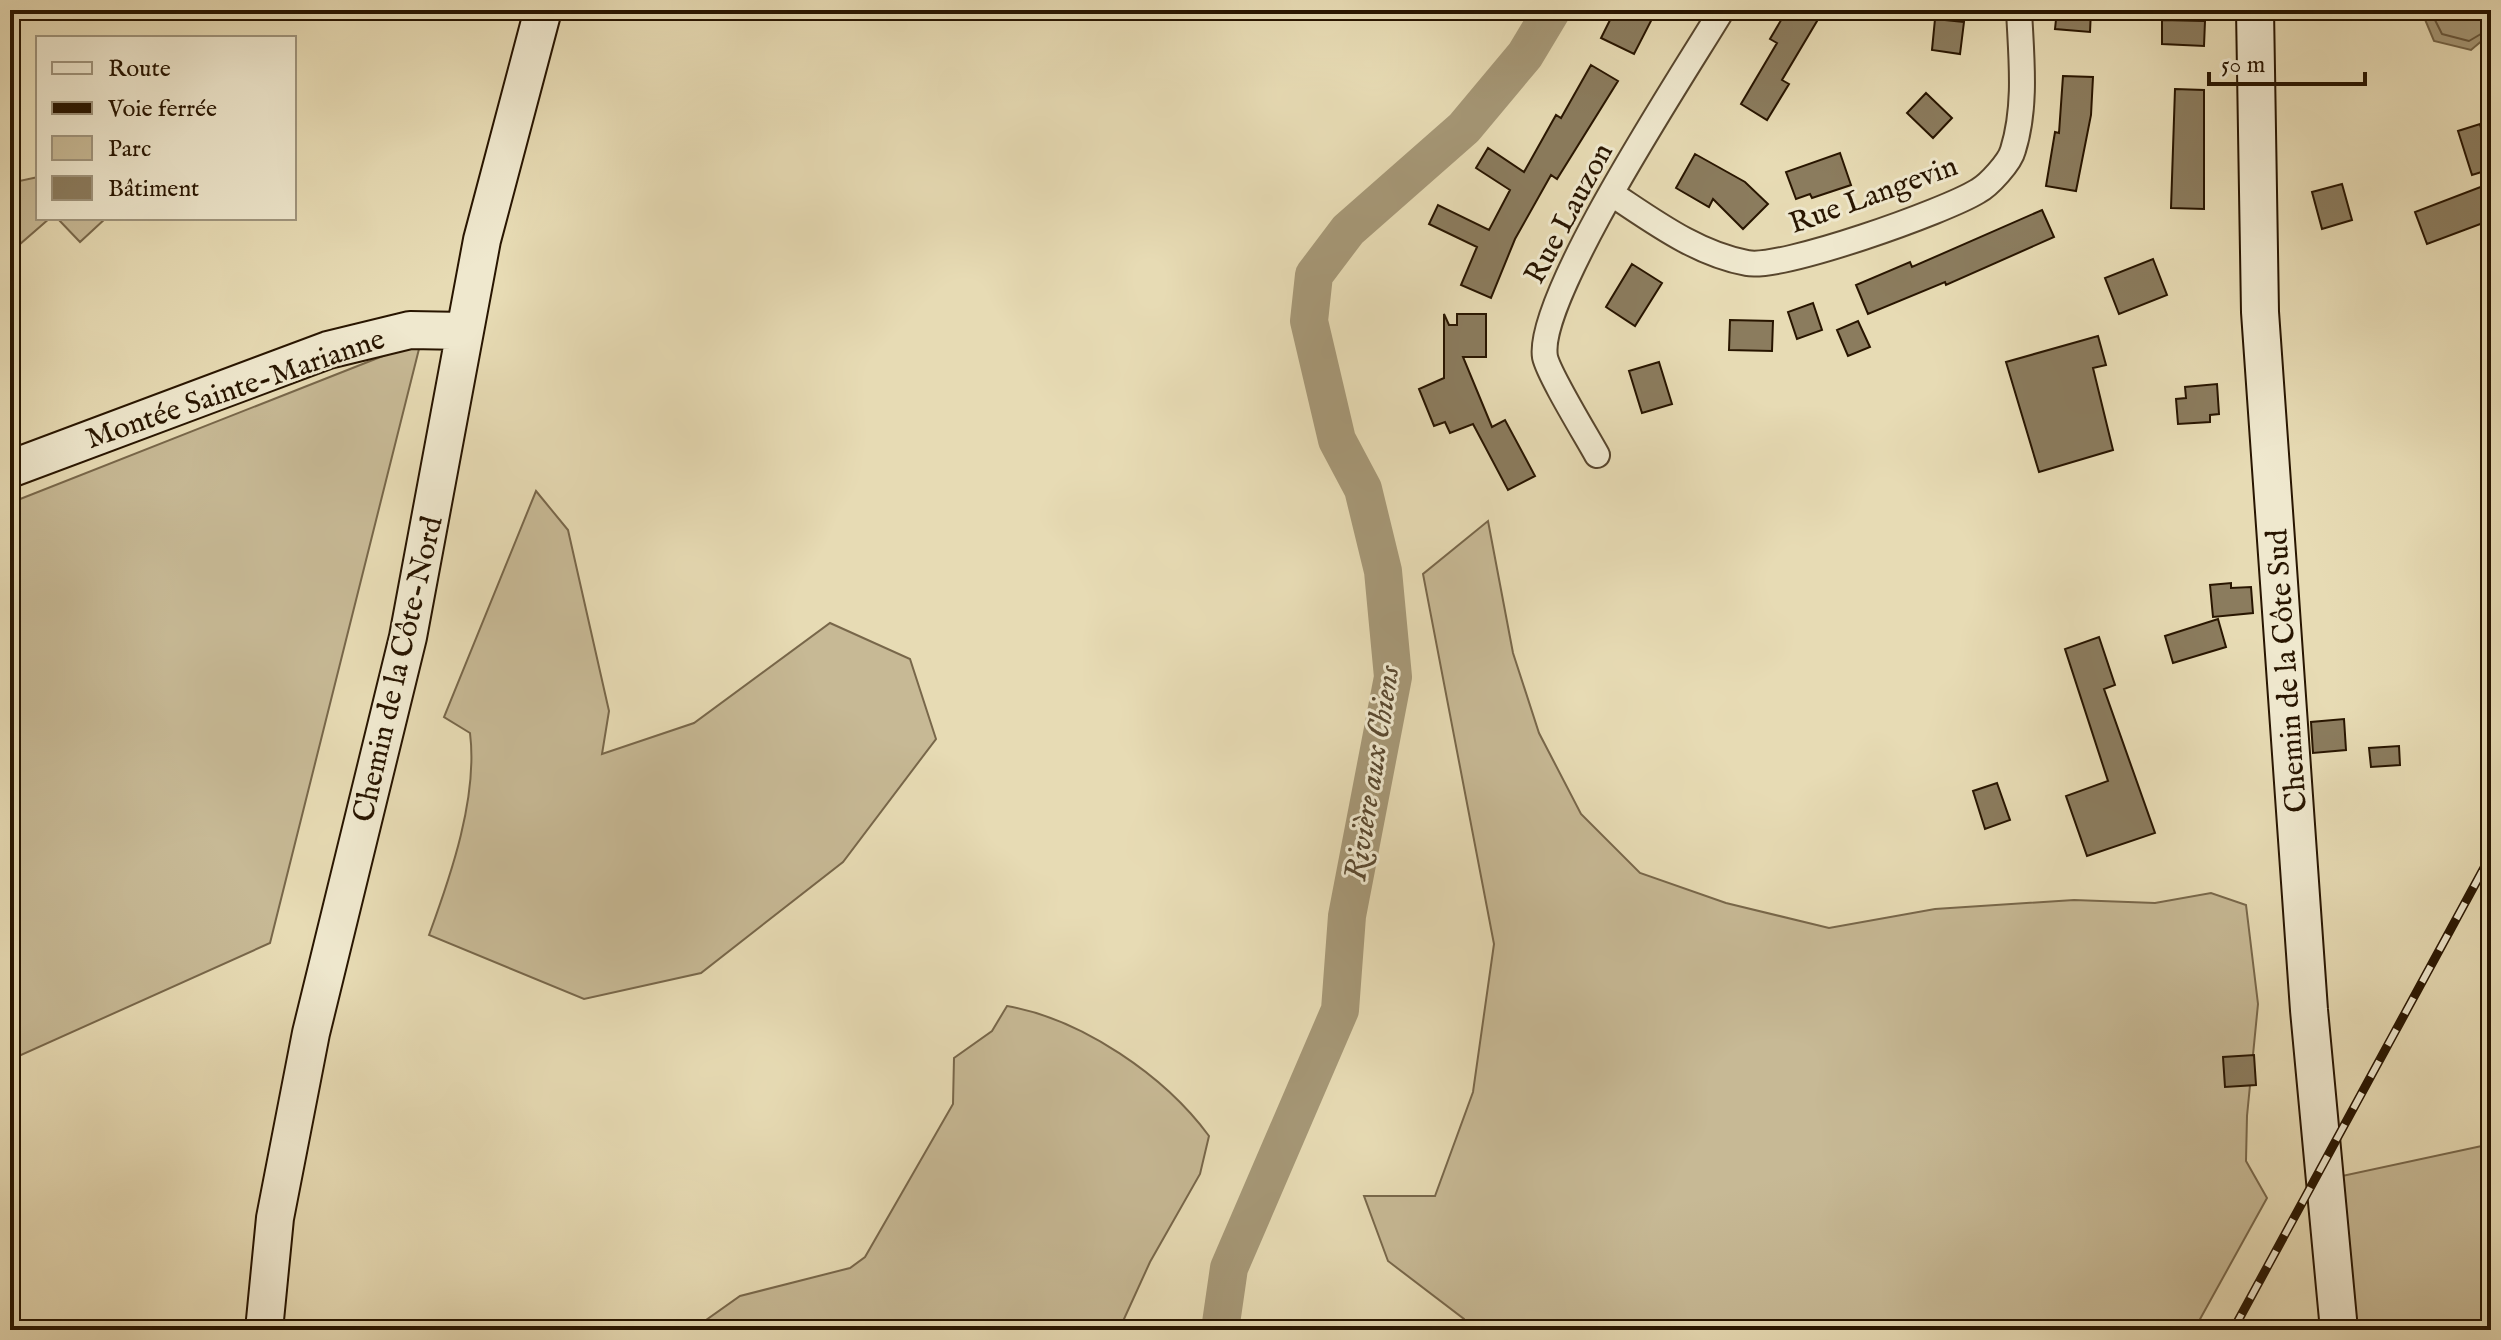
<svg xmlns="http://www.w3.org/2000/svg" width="2501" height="1340" font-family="'IM FELL English',serif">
  <rect width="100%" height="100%" fill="#e7dbb4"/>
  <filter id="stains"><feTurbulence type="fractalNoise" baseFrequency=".0025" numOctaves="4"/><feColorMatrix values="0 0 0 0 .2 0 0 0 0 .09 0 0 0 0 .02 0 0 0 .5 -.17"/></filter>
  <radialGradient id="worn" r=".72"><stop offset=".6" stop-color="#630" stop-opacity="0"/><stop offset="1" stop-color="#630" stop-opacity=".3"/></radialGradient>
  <path fill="#c7b995" stroke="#78674a" stroke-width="2" d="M38 177V218H50L19 245 10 260V183Z
    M57 218H106L80 242Z
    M421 341 270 943 10 1060V503Z
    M536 491 568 530 609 711 602 754 694 723 830 623 910 659 936 739 843 862 701 973 584 999 429 935C451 875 478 797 470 733L444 717Z
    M1488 521 1513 653 1539 733 1581 814 1640 873 1726 903 1829 928 1935 909 2074 900 2155 903 2211 893 2246 905 2258 1004 2247 1116 2246 1161 2267 1198 2194 1330H1462L1464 1319 1388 1261 1364 1196H1435L1473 1092 1494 944 1423 574Z
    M1007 1006C1082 1019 1165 1076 1209 1136L1200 1174 1150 1262 1119 1330H692L740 1296 850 1268 865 1257 953 1104 954 1058 992 1031Z
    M2491 1144V1330H2354L2342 1176Z"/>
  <path fill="#a69877" stroke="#746447" stroke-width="2" d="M2421 10H2491V33L2471 50 2434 41Z"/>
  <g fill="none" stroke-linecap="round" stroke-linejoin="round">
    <path stroke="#67563c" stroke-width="2" d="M2430 10 2442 34 2469 41 2491 28"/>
    <path stroke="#a69877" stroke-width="38" d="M1220 1330 1229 1268 1340 1010 1347 916 1393 677 1383 571 1363 489 1337 440 1309 321 1314 275 1348 230 1464 128 1525 55 1552 10"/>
  </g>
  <path fill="#8b7c5e" stroke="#281500" stroke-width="2" d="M1615 10H1639L1653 17 1634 54 1601 38Z
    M1787 10H1810L1820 16 1782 80 1789 84 1767 120 1741 104 1777 43 1770 39Z
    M2057 10H2091L2090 32 2055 29Z
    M1935 19 1964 22 1960 54 1932 50Z
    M2162 20 2205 21 2204 46 2162 44Z
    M1591 65 1618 81 1557 179 1551 175 1515 239 1491 298 1461 285 1477 247 1429 224 1438 205 1489 230 1510 190 1476 168 1488 148 1524 172 1556 115 1561 118Z
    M2063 76 2093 77 2091 115 2076 191 2046 186 2055 132 2059 133Z
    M2175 89 2204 90V209L2171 208Z
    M1926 93 1952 118 1933 138 1907 113Z
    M2480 124 2491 169 2472 175 2458 131Z
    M1840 153 1851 185 1812 198 1810 194 1796 199 1786 172Z
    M1695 154 1745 182 1768 204 1743 229 1713 199 1709 207 1676 188Z
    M2491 183V220L2427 244 2415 212Z
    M2342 184 2352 220 2322 229 2312 192Z
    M2042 210 2054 237 1946 285 1945 282 1868 314 1856 285 1910 262 1912 267Z
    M2153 259 2167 295 2119 314 2105 278Z
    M1632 264 1662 283 1635 326 1606 307Z
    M1813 303 1822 330 1797 339 1788 312Z
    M1444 314 1449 325H1457V314H1486V357H1463L1492 427 1505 420 1535 476 1508 490 1473 424 1450 433 1445 422 1434 426 1419 389 1444 378Z
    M1730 320 1773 321 1772 351 1729 350Z
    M1858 321 1870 347 1848 356 1837 330Z
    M2098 336 2106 365 2093 368 2113 450 2039 472 2006 362Z
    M1659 362 1672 404 1642 413 1629 371Z
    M2217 384 2219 414 2210 415V422L2178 424 2176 399 2186 398 2185 387Z
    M2231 583V588L2251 587 2253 613 2213 617 2210 585Z
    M2218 619 2226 647 2173 663 2165 636Z
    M2099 637 2115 685 2104 689 2155 833 2087 856 2066 796 2108 781 2065 649Z
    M2344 719 2346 750 2313 753 2311 722Z
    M2399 746 2400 765 2371 767 2369 748Z
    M1997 783 2010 820 1985 829 1973 791Z
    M2254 1055 2256 1085 2225 1087 2223 1057Z"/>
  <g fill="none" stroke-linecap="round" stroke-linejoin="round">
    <defs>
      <path id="street" d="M1612 194C1653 221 1697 254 1747 263 1781 270 1946 211 1978 191 1989 185 2010 162 2013 150 2027 105 2021 55 2019 10
        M1597 455C1586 435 1549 375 1545 357 1535 298 1686 70 1722 10"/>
      <path id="secondary" d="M2255 10 2260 312 2309 1010 2339 1330
        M10 469 328 350 410 330 465 331
        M264 1330 275 1218 311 1033 408 637 482 240 543 10"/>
    </defs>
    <use href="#street" stroke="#58462d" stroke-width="28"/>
    <use href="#secondary" stroke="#281500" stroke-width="40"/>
    <use href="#street" stroke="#efe8ce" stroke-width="24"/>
    <use href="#secondary" stroke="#efe8ce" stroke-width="36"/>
    <defs>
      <path id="rail" d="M2233 1330 2491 855"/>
    </defs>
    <use href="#rail" stroke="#281500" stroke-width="9"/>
    <use href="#rail" stroke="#efe8ce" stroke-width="6" stroke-dasharray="18" stroke-linecap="butt"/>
  </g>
  <g text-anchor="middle" stroke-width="6" stroke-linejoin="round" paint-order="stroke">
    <g font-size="30" fill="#281500" stroke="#efe8ce">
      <text transform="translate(1873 194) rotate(-20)" y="10">Rue Langevin</text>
      <text transform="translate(1568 213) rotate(-62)" y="10">Rue Lauzon</text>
      <text transform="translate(235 388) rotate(-19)" y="10">Montée Sainte-Marianne</text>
      <text transform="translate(397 669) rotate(-77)" y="10">Chemin de la Côte-Nord</text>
      <text transform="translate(2286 671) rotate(-94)" y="10">Chemin de la Côte Sud</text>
    </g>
    <g font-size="32" font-style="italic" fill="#5a4930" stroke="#efe8ce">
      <text transform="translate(1371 773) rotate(-81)" y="11">Rivière aux Chiens</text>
    </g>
  </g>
  <rect width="2501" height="1340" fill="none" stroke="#e7dbb4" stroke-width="40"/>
  <rect x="12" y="12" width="2477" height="1316" fill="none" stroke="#281500" stroke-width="4"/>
  <rect x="20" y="20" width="2461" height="1300" fill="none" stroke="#281500" stroke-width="2"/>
  <rect x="36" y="36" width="260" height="184" fill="#efe8ce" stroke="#9f947c" stroke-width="2"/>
  <rect x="52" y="62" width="40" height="12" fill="#efe8ce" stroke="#9f947c" stroke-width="2"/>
  <text x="108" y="76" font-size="24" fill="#281500">Route</text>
  <rect x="52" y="102" width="40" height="12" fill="#281500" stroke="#9f947c" stroke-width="2"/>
  <text x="108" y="116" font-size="24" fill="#281500">Voie ferrée</text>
  <rect x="52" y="136" width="40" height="24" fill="#c7b995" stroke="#9f947c" stroke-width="2"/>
  <text x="108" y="156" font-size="24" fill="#281500">Parc</text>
  <rect x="52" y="176" width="40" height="24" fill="#8b7c5e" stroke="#9f947c" stroke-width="2"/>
  <text x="108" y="196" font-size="24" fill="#281500">Bâtiment</text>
  <path d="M2209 72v12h156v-12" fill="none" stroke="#281500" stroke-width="4"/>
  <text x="2221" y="72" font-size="24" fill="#281500" stroke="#efe8ce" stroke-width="6" paint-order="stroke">50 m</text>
  <rect width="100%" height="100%" filter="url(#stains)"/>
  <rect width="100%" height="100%" fill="url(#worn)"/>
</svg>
